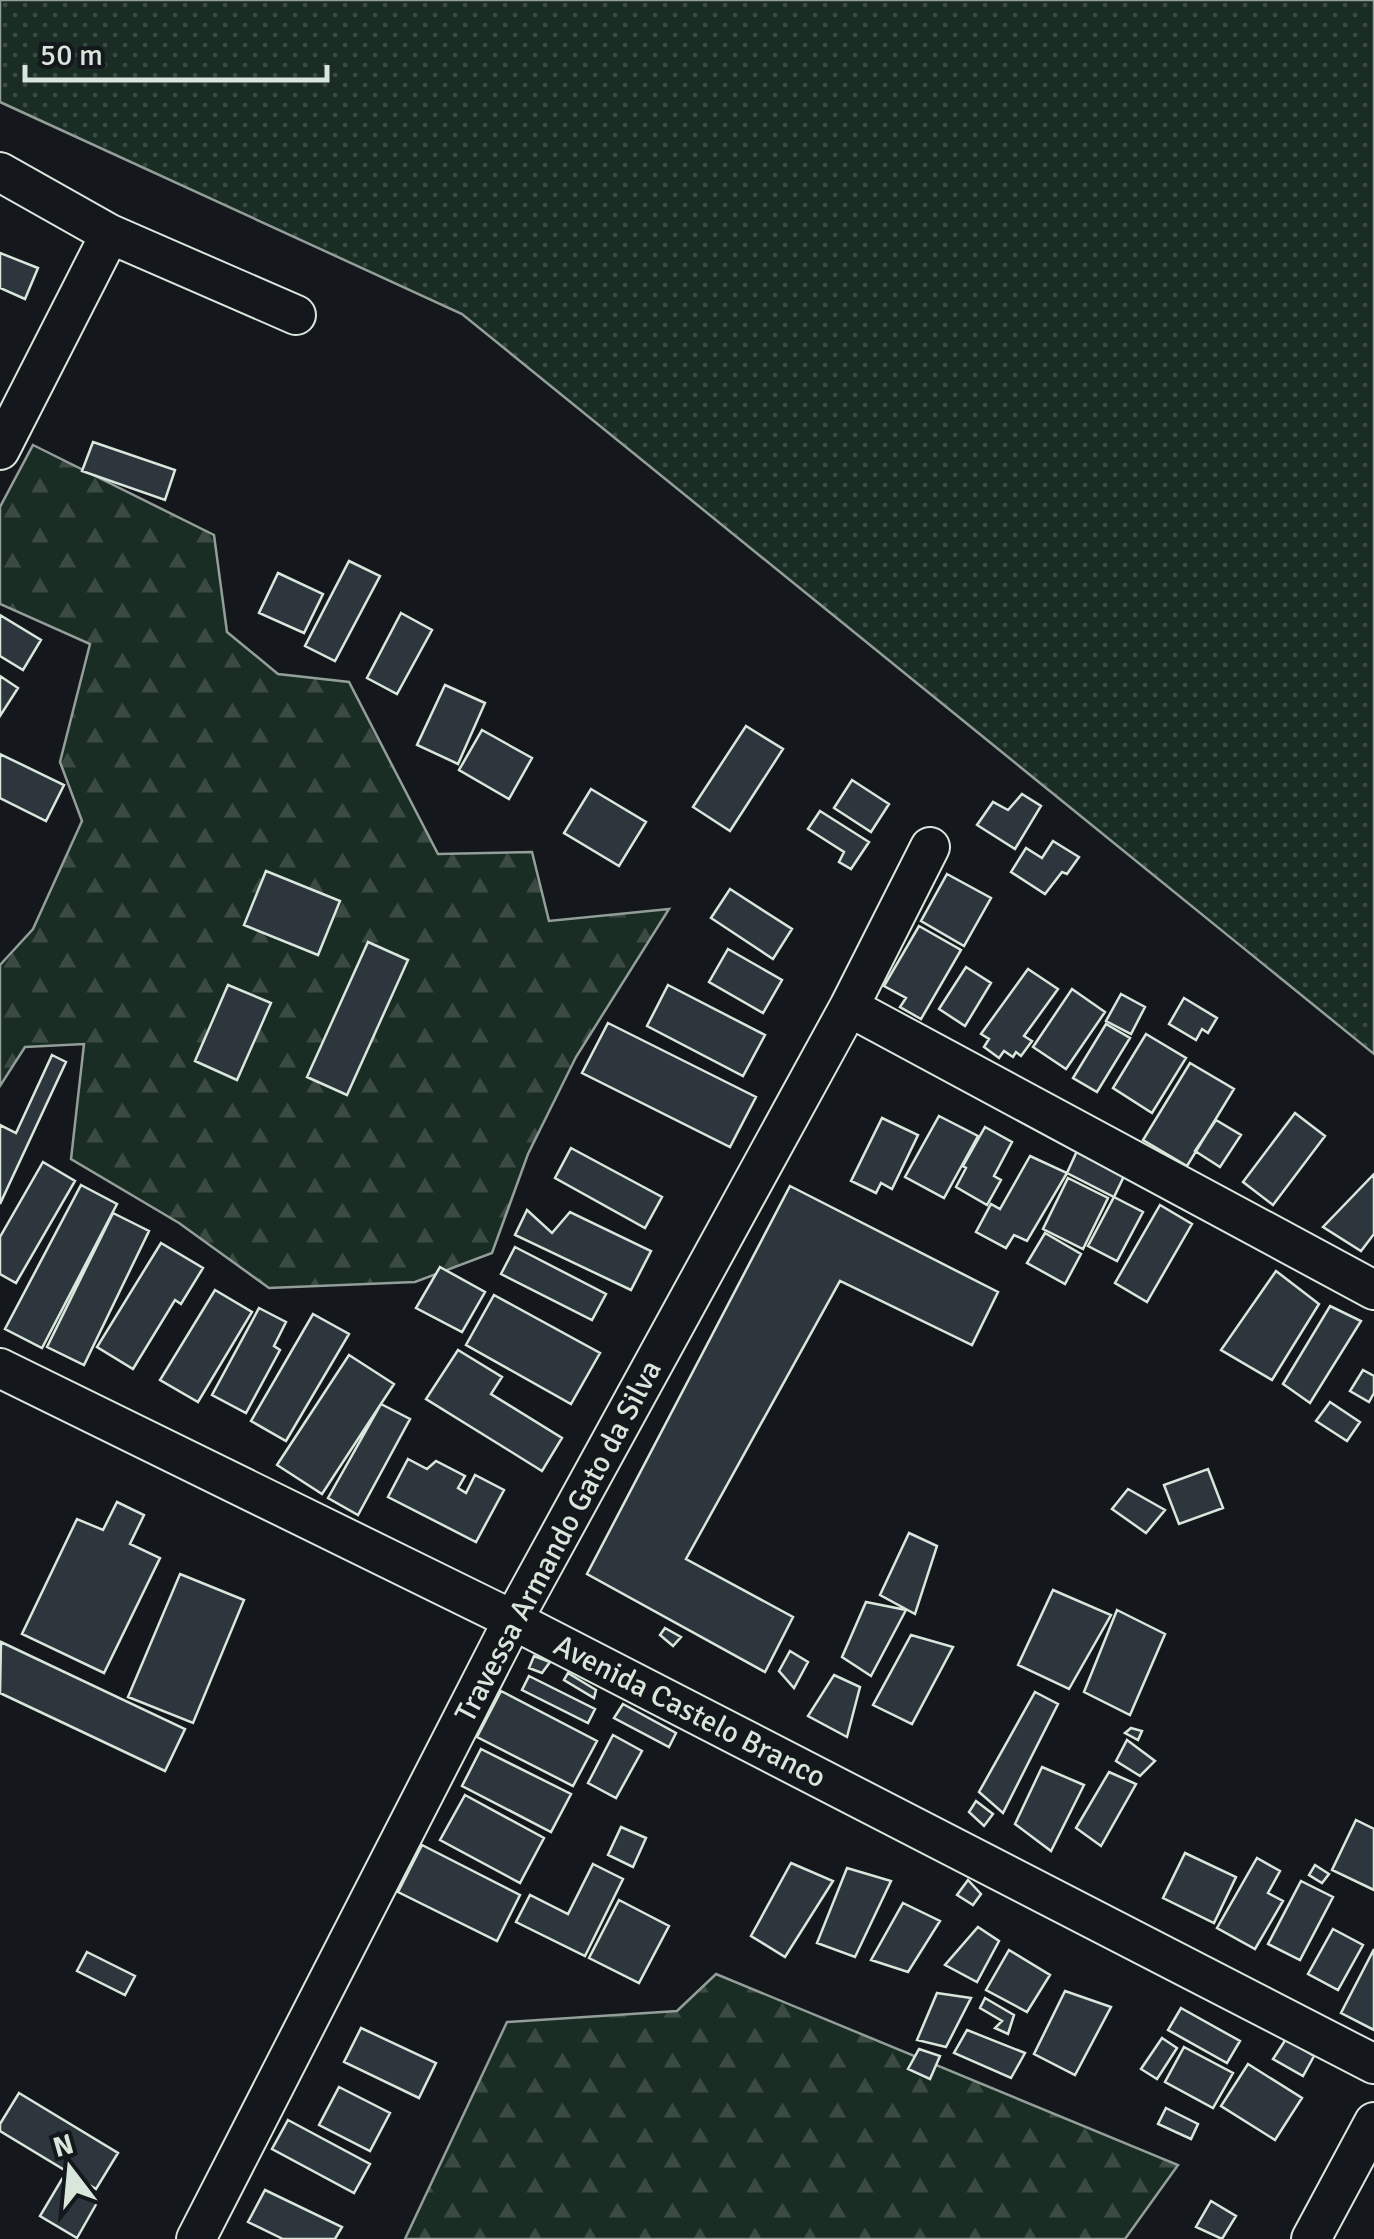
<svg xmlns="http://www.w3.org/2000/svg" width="1374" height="2239" font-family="Signika,sans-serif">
  <defs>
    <pattern id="grass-dots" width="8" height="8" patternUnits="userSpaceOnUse" patternTransform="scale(2.5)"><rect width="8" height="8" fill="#1a2d24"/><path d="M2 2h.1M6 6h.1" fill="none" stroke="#3b4b43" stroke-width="1.8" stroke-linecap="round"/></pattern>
    <pattern id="forest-firs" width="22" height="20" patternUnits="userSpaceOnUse" patternTransform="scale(2.5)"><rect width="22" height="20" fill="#1a2d24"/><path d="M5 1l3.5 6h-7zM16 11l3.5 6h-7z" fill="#3b4b43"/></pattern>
  </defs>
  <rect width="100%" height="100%" fill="#14181c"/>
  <path fill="url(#grass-dots)" stroke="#939e99" stroke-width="2.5" d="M0 0H1374V1054L462 314 0 102Z"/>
  <path fill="url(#forest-firs)" stroke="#939e99" stroke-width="2.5" d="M33 445 214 535 227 632 278 674 349 682 438 854 532 852 549 921 669 909 576 1057 528 1154 492 1253 415 1282 269 1288 179 1223 71 1159 84 1044 25 1047 0 1086V965L33 929 82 821 60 762 90 644 0 604V507Z
    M716 1974 1178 2165 1125 2239H405L507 2022 677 2011Z"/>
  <path fill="#2c363c" stroke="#d8e6dc" stroke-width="2.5" d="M0 253 38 268 25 299 0 288Z
    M93 442 175 470 165 500 82 471Z
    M349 561 380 576 335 661 305 646Z
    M278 573 323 594 304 633 259 613Z
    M401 613 432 630 397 694 367 678Z
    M0 615 41 640 23 670 0 656Z
    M0 676 18 688 0 716Z
    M445 685 485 703 458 764 417 745Z
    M746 726 783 749 730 831 693 807Z
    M482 730 532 758 509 799 459 770Z
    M0 754 64 785 46 821 0 798Z
    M852 780 889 804 871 832 834 808Z
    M591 789 646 822 619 866 564 833Z
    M1022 794 1041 806 1015 849 977 825 993 802 1008 810Z
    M820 811 869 842 851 869 839 862 844 852 808 829Z
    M1053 841 1079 857 1067 874 1062 872 1045 894 1011 872 1026 848 1042 858Z
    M266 871 340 901 318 955 244 925Z
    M947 874 991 898 964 946 921 921Z
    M730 889 792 929 773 959 711 918Z
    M919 926 961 950 921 1019 900 1007 906 998 884 986Z
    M368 942 408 960 347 1095 307 1077Z
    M728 949 782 980 763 1013 709 982Z
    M966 967 991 983 965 1026 939 1009Z
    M1028 969 1058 989 1024 1036 1032 1041 1021 1056 1016 1052 1013 1057 1004 1051 999 1058 984 1047 989 1039 981 1034Z
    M228 985 271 1003 237 1080 195 1061Z
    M668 985 765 1035 743 1076 647 1026Z
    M1072 989 1105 1012 1066 1069 1033 1047Z
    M1121 994 1145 1007 1131 1034 1106 1021Z
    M1184 998 1217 1018 1208 1033 1202 1029 1196 1040 1169 1024Z
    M608 1023 756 1097 730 1147 582 1073Z
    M1106 1024 1130 1038 1097 1092 1073 1078Z
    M1146 1034 1186 1058 1152 1113 1113 1088Z
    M52 1055 66 1062 0 1204V1125L16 1133Z
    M1190 1063 1234 1089 1187 1166 1143 1140Z
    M1295 1113 1325 1136 1273 1205 1243 1182Z
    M939 1116 978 1136 944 1198 905 1177Z
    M882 1118 918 1135 892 1189 881 1183 876 1193 851 1181Z
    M1216 1120 1241 1135 1220 1167 1195 1151Z
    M985 1127 1012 1142 994 1176 1001 1180 987 1205 956 1187 966 1168 963 1166Z
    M571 1148 662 1197 645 1228 555 1178Z
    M1077 1151 1125 1174 1114 1197 1067 1173Z
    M1030 1156 1067 1173 1027 1241 1014 1235 1006 1248 976 1232 991 1204 1000 1209Z
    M43 1162 75 1181 16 1283 0 1274V1237Z
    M1374 1174V1234L1361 1251 1323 1227Z
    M1068 1178 1108 1198 1083 1249 1043 1229Z
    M81 1185 117 1204 42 1348 5 1329Z
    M790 1186 998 1292 972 1345 840 1281 686 1559 793 1617 765 1672 587 1574Z
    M1114 1197 1143 1212 1117 1261 1088 1246Z
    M1160 1205 1192 1224 1147 1302 1115 1283Z
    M527 1210 552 1233 570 1212 651 1251 631 1290 515 1235Z
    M113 1213 149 1231 84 1365 47 1347Z
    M1045 1233 1081 1254 1065 1284 1027 1263Z
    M161 1243 203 1268 181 1304 175 1300 133 1369 97 1347Z
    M515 1247 606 1294 592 1320 501 1274Z
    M440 1267 485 1292 462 1332 416 1308Z
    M1276 1271 1319 1304 1272 1380 1221 1350Z
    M215 1290 252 1312 198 1402 160 1380Z
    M494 1295 600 1353 571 1404 466 1345Z
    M1330 1306 1361 1321 1310 1403 1283 1384Z
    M259 1308 286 1322 274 1346 280 1350 246 1413 212 1395Z
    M313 1314 349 1334 286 1441 251 1421Z
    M458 1350 502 1377 491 1394 562 1438 542 1471 426 1399Z
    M349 1355 394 1384 322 1494 277 1465Z
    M1363 1370 1374 1376V1393L1369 1402 1350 1391Z
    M1330 1402 1360 1422 1347 1441 1316 1421Z
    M381 1404 410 1419 358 1515 328 1498Z
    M408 1459 427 1469 436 1461 465 1476 458 1488 466 1493 475 1475 504 1490 476 1542 388 1497Z
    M1208 1469 1223 1508 1179 1524 1164 1485Z
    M1128 1489 1165 1510 1146 1533 1112 1509Z
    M117 1502 144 1515 130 1544 160 1558 104 1673 22 1634 77 1519 103 1530Z
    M909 1533 937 1546 915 1614 880 1595Z
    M180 1574 244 1600 193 1723 128 1697Z
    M1053 1590 1111 1615 1069 1689 1018 1665Z
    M866 1602 906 1610 871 1676 842 1657Z
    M1117 1610 1165 1634 1130 1715 1084 1692Z
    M665 1628 681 1637 673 1646 660 1635Z
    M911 1635 953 1647 912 1724 873 1705Z
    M1 1642 185 1729 165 1771 0 1693Z
    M790 1651 808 1662 794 1688 779 1671Z
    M534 1656 550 1662 542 1673 529 1668Z
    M568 1673 596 1690 594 1698 564 1680Z
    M834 1675 860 1687 847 1737 808 1716Z
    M529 1676 595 1709 588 1723 522 1690Z
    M501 1691 597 1741 573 1786 477 1737Z
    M1035 1692 1058 1704 1003 1813 979 1792Z
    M623 1704 676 1733 669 1747 614 1718Z
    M1131 1728 1142 1731 1138 1740 1125 1733Z
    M613 1735 642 1751 616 1798 588 1783Z
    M1127 1740 1155 1761 1140 1776 1116 1761Z
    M481 1749 571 1794 551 1832 462 1786Z
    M1042 1767 1084 1785 1051 1851 1015 1824Z
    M1109 1772 1136 1784 1101 1846 1076 1828Z
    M465 1795 544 1838 520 1883 440 1840Z
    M976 1801 993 1814 984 1826 969 1812Z
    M1356 1820 1374 1829V1890L1332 1870Z
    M621 1827 646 1838 633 1867 608 1855Z
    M422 1845 520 1895 497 1941 398 1892Z
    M1185 1853 1236 1877 1214 1923 1163 1898Z
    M1257 1858 1280 1871 1268 1893 1283 1901 1255 1949 1217 1928Z
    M791 1863 833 1881 785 1957 751 1936Z
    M593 1864 623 1879 585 1956 516 1922 530 1895 568 1914Z
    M1315 1865 1329 1874 1322 1883 1309 1875Z
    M847 1868 891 1881 855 1957 817 1943Z
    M968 1880 981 1894 973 1905 957 1895Z
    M1301 1881 1333 1897 1300 1960 1268 1944Z
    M619 1900 669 1926 639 1983 589 1958Z
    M903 1903 940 1921 908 1972 871 1960Z
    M978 1927 999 1941 977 1982 945 1965Z
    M1333 1929 1363 1945 1338 1990 1308 1974Z
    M1374 1949V2030L1341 2013Z
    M1009 1950 1050 1975 1027 2012 986 1990Z
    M87 1952 135 1976 125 1995 77 1971Z
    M1065 1991 1111 2007 1075 2075 1034 2054Z
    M937 1993 971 1998 946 2047 917 2040Z
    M985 1998 1014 2015 1008 2034 995 2028 1002 2021 980 2008Z
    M1181 2008 1240 2041 1227 2063 1168 2030Z
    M361 2028 436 2063 419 2098 344 2062Z
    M967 2030 1025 2053 1011 2078 954 2053Z
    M1162 2038 1177 2048 1157 2079 1141 2069Z
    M1286 2039 1314 2056 1303 2076 1273 2059Z
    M1184 2047 1233 2073 1213 2108 1165 2082Z
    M919 2049 940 2056 930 2079 908 2069Z
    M1248 2064 1302 2098 1275 2140 1221 2106Z
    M339 2087 390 2113 370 2151 319 2125Z
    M19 2093 118 2153 96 2189 0 2131V2124Z
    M1166 2108 1198 2124 1191 2139 1158 2124Z
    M288 2120 370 2164 354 2193 272 2149Z
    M62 2179 98 2201 77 2238 40 2216Z
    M265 2190 342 2227 335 2239H283L248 2222Z
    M1211 2201 1236 2216 1222 2239 1196 2227Z"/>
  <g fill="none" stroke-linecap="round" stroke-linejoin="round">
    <defs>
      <path id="street" d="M0 172 110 234 296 315
        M0 450 110 234
        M849 1007 1374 1290
        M0 1368 513 1620 1374 2064
        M196 2239 513 1620 849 1007 930 847
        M1311 2239 1374 2122"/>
    </defs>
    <use href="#street" stroke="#d8e6dc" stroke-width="42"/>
    <use href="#street" stroke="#14181c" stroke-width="38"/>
  </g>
  <g text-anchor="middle" stroke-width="8" stroke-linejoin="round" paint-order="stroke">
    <g font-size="30" fill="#d8e6dc" stroke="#14181c">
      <text transform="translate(558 1541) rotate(-62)" y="10">Travessa Armando Gato da Silva</text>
      <text transform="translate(690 1711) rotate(27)" y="10">Avenida Castelo Branco</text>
    </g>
  </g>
  <g transform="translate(70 2169) rotate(344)" stroke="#14181c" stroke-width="8" paint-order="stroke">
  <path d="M0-8L18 38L0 25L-18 38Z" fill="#d8e6dc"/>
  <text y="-15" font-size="28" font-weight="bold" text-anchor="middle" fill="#d8e6dc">N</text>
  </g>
  <path d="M25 65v15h302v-15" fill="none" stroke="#d8e6dc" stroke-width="5"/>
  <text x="40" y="65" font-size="30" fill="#d8e6dc" stroke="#14181c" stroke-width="8" paint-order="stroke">50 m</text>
</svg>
